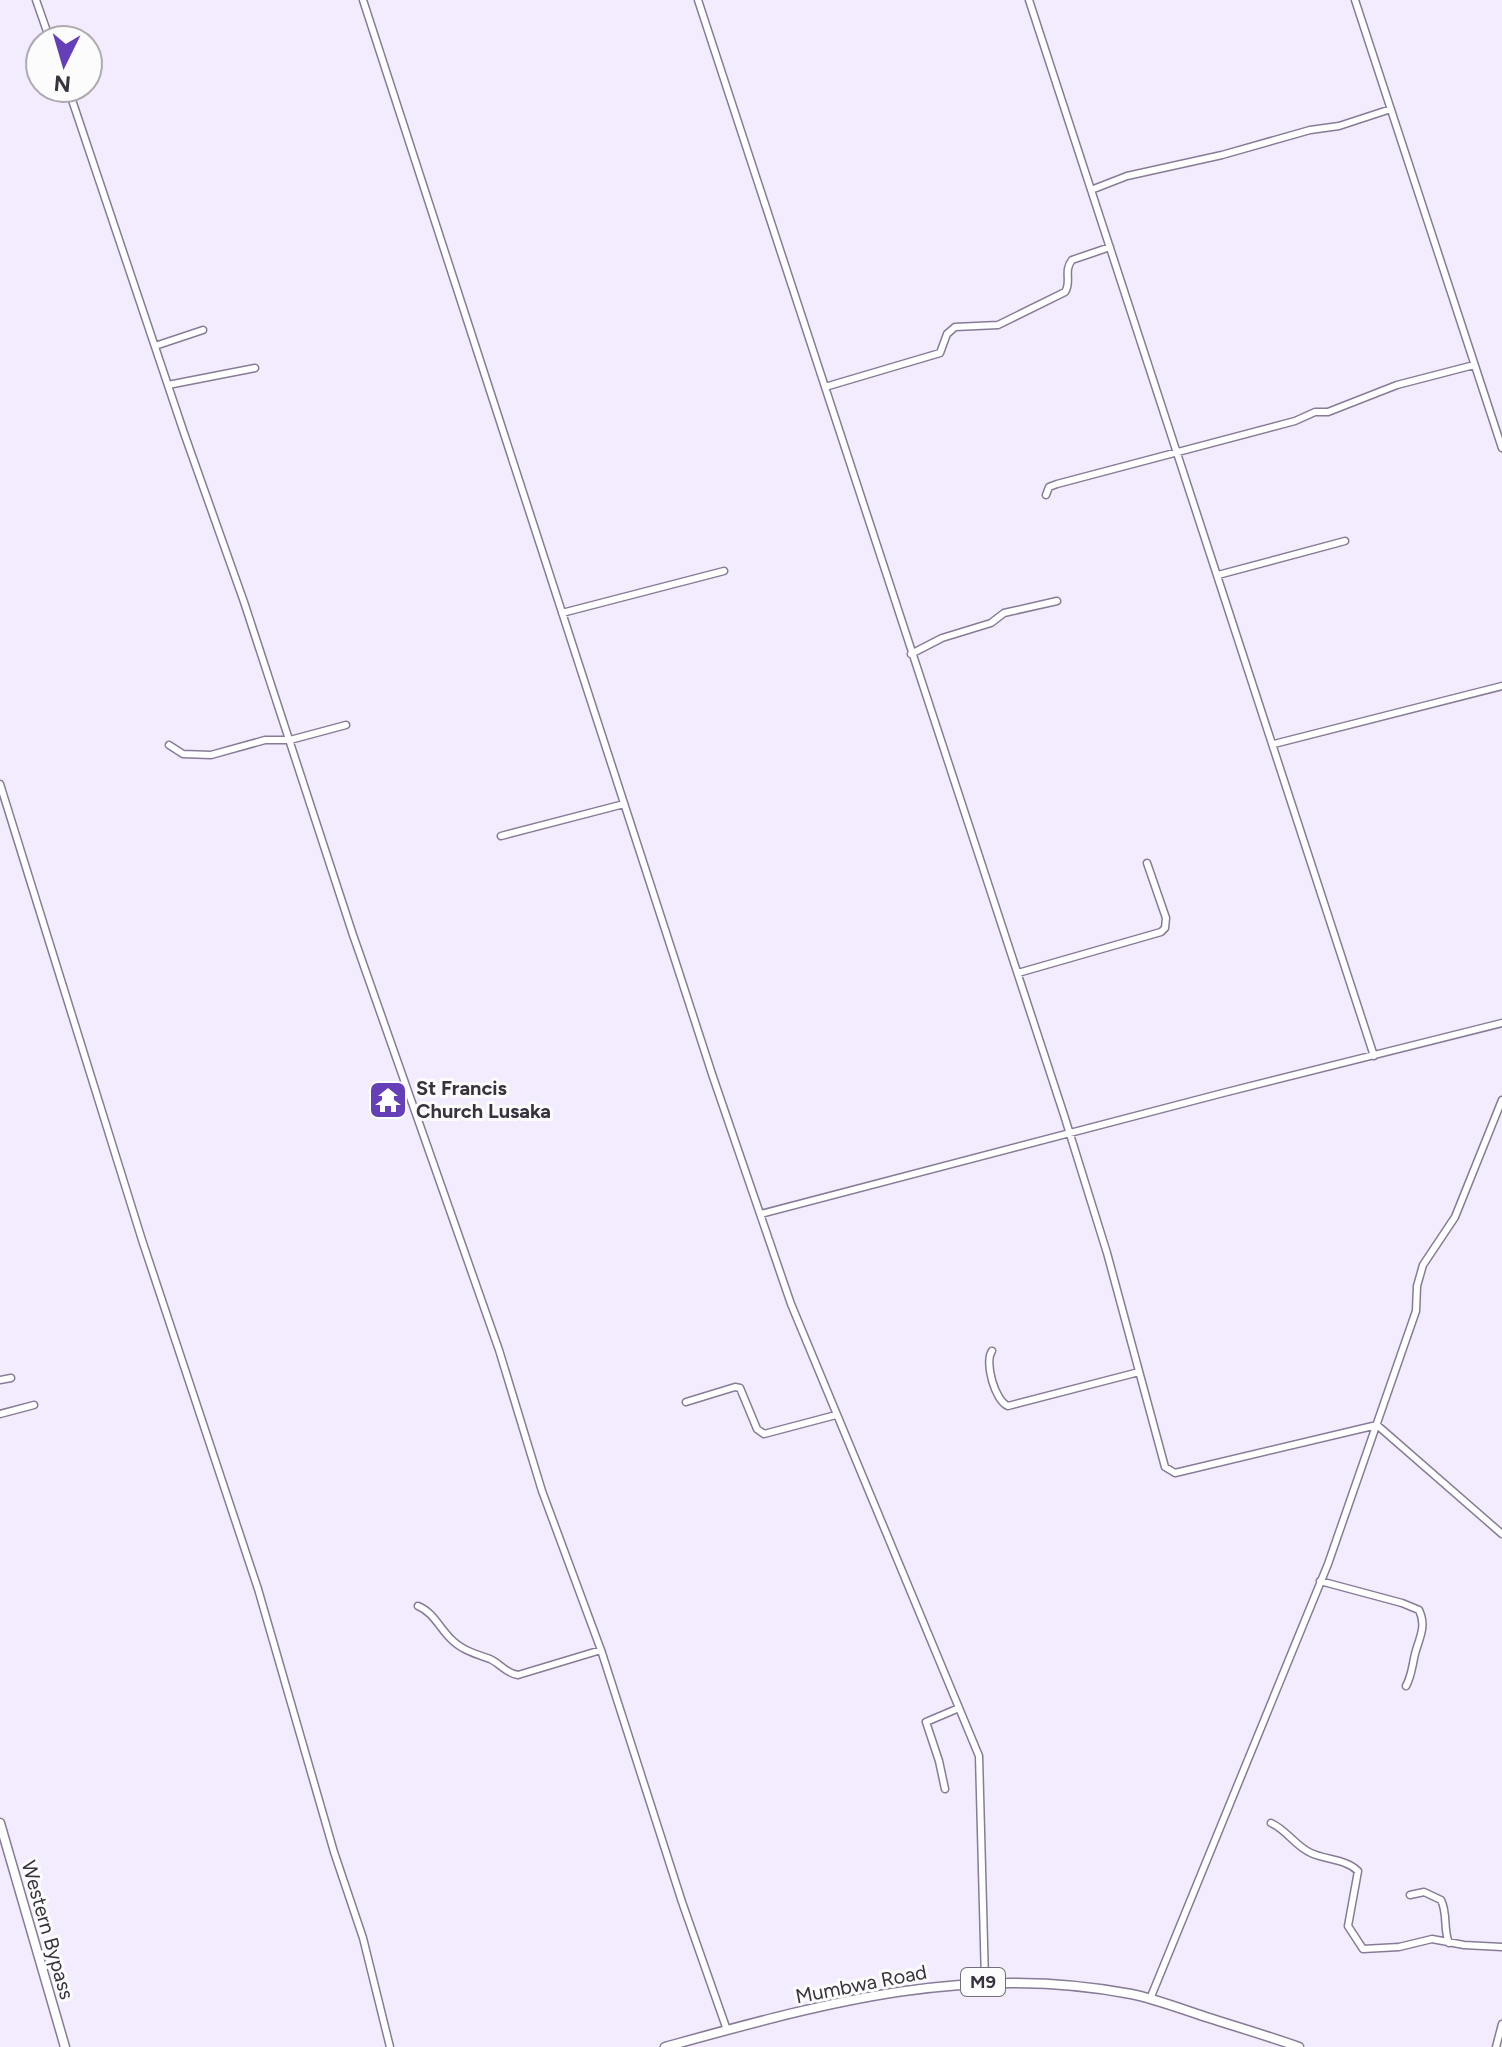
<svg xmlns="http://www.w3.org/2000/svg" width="1502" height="2047" font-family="Figtree,sans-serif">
  <rect width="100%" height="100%" fill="#f3ebfe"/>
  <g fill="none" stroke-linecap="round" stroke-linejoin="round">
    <defs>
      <path id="minor" d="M36 0 50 40
        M363 0 713 1077 791 1304 979 1756 985 1981
        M698 0 1064 1115 1107 1253 1165 1467 1175 1473 1377 1425 1502 1534
        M1029 0 1374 1056
        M1355 0 1502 448
        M68 88 184 433 244 602 353 935 499 1350 542 1491 601 1650 682 1902 727 2030
        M1091 190 1127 176 1222 155 1310 130 1339 126 1391 109
        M155 346 203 330
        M168 385 255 368
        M825 387 940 353 947 334 955 327 998 325 1065 292C1072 282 1063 271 1072 260L1110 247
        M1046 495 1049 487 1057 484 1295 421 1315 412H1328L1397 385 1474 365
        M1218 575 1345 541
        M562 613 724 571
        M911 654 942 638 991 623 1004 613 1057 601
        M1274 744 1502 686
        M169 745 183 754 211 755 265 740H290L346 725
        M0 784 142 1240 258 1589 334 1852 363 1938 390 2047
        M501 836 624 804
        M1018 973 1161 932 1165 928 1166 918 1147 863
        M761 1214 1223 1093 1502 1023
        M992 1351C984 1362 995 1401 1008 1406L1139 1372
        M0 1380 11 1378
        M686 1402 735 1387 740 1388 757 1429 764 1434 836 1415
        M0 1414 34 1405
        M1320 1581 1402 1603 1419 1610C1427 1627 1419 1638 1415 1654 1412 1666 1412 1675 1406 1686
        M418 1606C433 1612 439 1627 450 1638 461 1650 476 1654 490 1659 501 1664 505 1673 518 1675L601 1650
        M945 1789 939 1761 926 1722 959 1708
        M1271 1823C1287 1830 1295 1846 1311 1853 1326 1860 1346 1859 1358 1871L1348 1926 1363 1949 1399 1947 1432 1939 1464 1945 1502 1947
        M1410 1895 1424 1892 1441 1900C1448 1914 1443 1929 1449 1943
        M1150 1999 1328 1564 1416 1311 1417 1286 1423 1265 1455 1217 1502 1100
        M1496 2047 1502 2024"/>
      <path id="major" d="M0 1823 65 2047
        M665 2047C821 2004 967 1962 1131 1994 1156 1999 1181 2009 1206 2017 1237 2027 1268 2036 1299 2047"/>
    </defs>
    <use href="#minor" stroke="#877b97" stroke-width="9"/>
    <use href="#major" stroke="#877b97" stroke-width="11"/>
    <use href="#minor" stroke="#fff" stroke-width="6"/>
    <use href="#major" stroke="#fff" stroke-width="8"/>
  </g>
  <defs>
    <symbol id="temple-square" viewBox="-11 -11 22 22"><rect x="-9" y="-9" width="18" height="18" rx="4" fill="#653fb7" stroke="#fcfcfc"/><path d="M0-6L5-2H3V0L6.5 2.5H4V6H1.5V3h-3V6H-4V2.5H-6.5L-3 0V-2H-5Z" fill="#fff"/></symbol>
  </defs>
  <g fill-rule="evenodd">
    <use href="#temple-square" x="366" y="1078" width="44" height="44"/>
  </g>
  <g text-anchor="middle" stroke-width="6" stroke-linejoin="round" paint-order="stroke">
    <rect fill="#fcfcfc" stroke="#726f77" stroke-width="2" x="961" y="1968" width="44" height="28" rx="6"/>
    <g font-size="18" font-weight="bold" fill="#37323e">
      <text x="983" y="1988">M9</text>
    </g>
    <g font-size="20" font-weight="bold" fill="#37323e" stroke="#fcfcfc" text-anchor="start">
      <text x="416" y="1095">St Francis<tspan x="416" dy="23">Church Lusaka</tspan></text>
    </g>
    <g font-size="20" fill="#37323e" stroke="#fcfcfc">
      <text transform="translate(48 1930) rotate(74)" y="7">Western Bypass</text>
      <text transform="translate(861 1984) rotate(-11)" y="7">Mumbwa Road</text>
    </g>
  </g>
  <g transform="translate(64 64) rotate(185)"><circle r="38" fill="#fcfcfc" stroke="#adabb0" stroke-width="2"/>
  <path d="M0-6L14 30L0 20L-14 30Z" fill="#653fb7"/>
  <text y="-12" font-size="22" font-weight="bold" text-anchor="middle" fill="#37323e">N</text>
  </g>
</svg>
